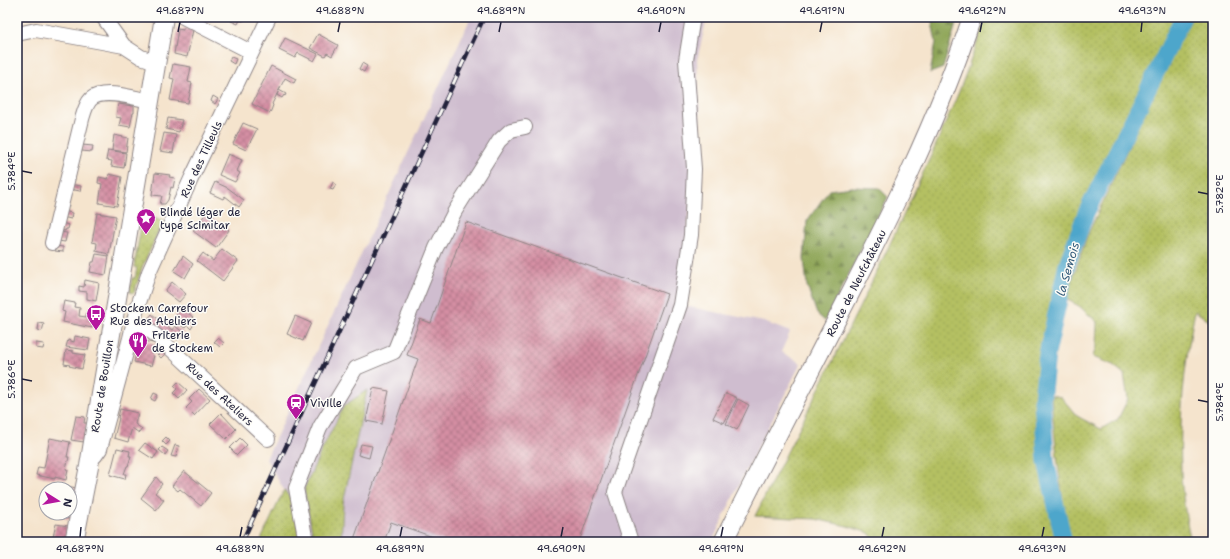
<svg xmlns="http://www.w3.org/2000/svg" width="1230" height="559" font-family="'Shantell Sans',sans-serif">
  <defs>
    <pattern id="grass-dots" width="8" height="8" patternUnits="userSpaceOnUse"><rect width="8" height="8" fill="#b4c062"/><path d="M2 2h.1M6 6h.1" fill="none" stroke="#9aa556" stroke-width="1.8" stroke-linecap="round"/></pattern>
    <pattern id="forest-firs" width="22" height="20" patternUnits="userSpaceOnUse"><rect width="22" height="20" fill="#8fa658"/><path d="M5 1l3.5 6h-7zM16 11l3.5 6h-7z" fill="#74874a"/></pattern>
    <pattern id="building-cross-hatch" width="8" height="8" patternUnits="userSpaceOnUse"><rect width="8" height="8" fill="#d48ea3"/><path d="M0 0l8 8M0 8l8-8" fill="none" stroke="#ac7486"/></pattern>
  </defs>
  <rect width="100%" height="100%" fill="#fdfcf7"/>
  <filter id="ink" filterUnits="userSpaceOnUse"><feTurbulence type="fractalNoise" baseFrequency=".025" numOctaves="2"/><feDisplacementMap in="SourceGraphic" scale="8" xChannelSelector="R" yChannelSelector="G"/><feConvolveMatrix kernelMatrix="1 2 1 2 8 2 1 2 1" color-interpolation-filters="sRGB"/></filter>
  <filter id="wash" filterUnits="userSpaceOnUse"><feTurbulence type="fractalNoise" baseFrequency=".012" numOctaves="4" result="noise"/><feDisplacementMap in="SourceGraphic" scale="16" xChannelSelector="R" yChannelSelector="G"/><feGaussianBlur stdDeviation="0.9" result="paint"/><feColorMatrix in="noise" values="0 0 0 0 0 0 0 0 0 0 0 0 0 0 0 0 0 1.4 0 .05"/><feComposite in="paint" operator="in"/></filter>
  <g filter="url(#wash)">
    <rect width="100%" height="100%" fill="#f5e4cd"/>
    <path fill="#cfbdcf" d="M471 17H707L697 60 700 118 694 170 680 305 764 322 790 332 781 352 801 363 743 476 712 542H301L292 499 284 490 266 459Z"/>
    <path fill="url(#grass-dots)" stroke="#6b714e" d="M986 17H1177L1151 70 1079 210 1060 262 1041 352 1035 401 1039 461 1058 542H876L869 533 847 526 815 519 755 516C825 376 897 237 958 94 968 69 977 42 986 17Z
      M1192 17H1213V324L1195 311C1184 364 1179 418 1181 472 1182 495 1186 519 1191 542H1069C1061 493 1055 445 1051 395L1061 397 1077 416 1101 429 1118 419 1128 399 1124 374 1113 365 1093 357 1096 346 1097 322 1079 306 1066 299 1087 236 1139 124Z
      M143 215 163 221 142 268 134 293 130 292 132 278H135L137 268 134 267Z
      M367 390 343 504 341 542H314L304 489 321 451 344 406Z
      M284 490 292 499 301 542H260Z"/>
    <path fill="url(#forest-firs)" stroke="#58644a" d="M931 17H958L943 68 930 73 936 42Z
      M852 187 879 188 888 197 825 321 817 314 807 286 804 258 807 221 829 190Z"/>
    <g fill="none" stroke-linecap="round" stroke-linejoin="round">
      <path stroke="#4ea6cb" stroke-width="17" d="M1064 542 1046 461 1042 400 1047 354 1067 264 1086 213 1160 65 1183 17"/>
    </g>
    <g id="blocks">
      <path fill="url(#building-cross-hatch)" d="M137 17H153L152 21Z
        M233 17H245L243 21 240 20 238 24 231 21Z
        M183 28 193 30 187 57 174 54 178 29 183 30Z
        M318 34 338 45 332 56 327 53 325 56 310 48Z
        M285 38 318 54 314 61 298 53 295 58 279 50Z
        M231 57 236 59 234 64 229 61Z
        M362 63 367 66 364 72 359 69Z
        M173 64 191 67 188 82 192 83 188 103 170 100 174 79 170 78Z
        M271 66 296 79 294 83 285 78 272 104 273 105 272 108 270 113 252 104Z
        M279 90 286 94 285 96 284 95 282 98 277 95Z
        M213 96 218 99 215 104 211 101Z
        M118 104 134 106V113H133L130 127 119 125 121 118 116 117Z
        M168 118 182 120 179 132 166 129Z
        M243 123 257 129 246 150 233 144Z
        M164 133 176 135 173 153 160 151Z
        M114 135 128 138 126 152 112 150Z
        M82 145 93 146 92 152 82 151Z
        M108 150 126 153 124 168 111 166 112 161 106 160Z
        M228 154 242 160 237 171 240 173 235 182 219 175Z
        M155 173 170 175 169 177 175 178 173 188 171 187 168 200 165 204H160L162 196 152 195Z
        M109 174 122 177 117 206 99 203 102 184 98 183 99 177 108 179Z
        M215 182 228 188 244 200 239 207 225 196 223 199 210 193Z
        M333 182 336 184 333 190 330 189Z
        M69 184 81 186 80 191 69 189Z
        M63 211 72 213 71 219 62 217Z
        M97 213 116 216 109 254 96 251 97 243 92 242Z
        M206 213 229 230 216 248 193 231Z
        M466 222 667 294 579 542H447L391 522 384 542H353L418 359 407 355 420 319 431 323Z
        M61 223 69 225 68 229H66L65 231 60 230Z
        M59 232 67 233 65 242 58 241Z
        M56 246 63 247V252L55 251Z
        M222 249 238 261 223 281 197 261 203 253 213 261Z
        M96 254 109 256 106 275 90 272 92 262H94Z
        M183 256 193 264 185 278 174 271Z
        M85 280 99 283 96 301 87 299V292L79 291V286L84 287Z
        M172 282 186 294 179 302 165 291Z
        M64 301 75 303 74 307 80 308 79 316 86 317 87 311 95 312 92 328 63 322 65 312 62 311Z
        M182 308 193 317 190 321 194 324 191 329 187 325 185 328 179 324 181 321 175 317Z
        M152 314 162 322 165 319 171 324 168 327 172 330 175 326 184 333 178 340 170 333 168 336 147 320Z
        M295 316 311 323 303 341 287 334Z
        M39 323 44 324 42 331 38 330Z
        M75 336 90 339 88 350 66 347 68 340 74 342Z
        M218 338 224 343 220 347 214 342Z
        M139 341 145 342V341L160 345 167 352 161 358 156 353 153 352 152 356H154L151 366 134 362Z
        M36 343 44 344 43 349 36 348Z
        M66 350 73 351V353L85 355 82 369 69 366 70 365 64 364Z
        M178 382 187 390 179 399 173 393 177 389 174 386Z
        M373 388 389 391 382 424 366 421Z
        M199 389 210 399 194 416 186 408 192 402 189 399Z
        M154 393 158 395 155 401 151 399Z
        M726 393 737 398 724 423 713 418Z
        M738 399 749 405 737 430 726 424Z
        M120 409 138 413 135 424 142 429 139 433 132 428 128 442 114 438 119 418H118Z
        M221 413 236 429 226 439 210 424Z
        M76 416 85 417 84 423H87L84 442 71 440Z
        M166 437 170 441 166 445 162 441Z
        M50 438 70 442 67 457H69L66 469 68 470 66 480 55 477V479L36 475 38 467 44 468Z
        M240 438 247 445 237 455 230 448Z
        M145 443 158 452 153 459 139 450Z
        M361 444 372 446 369 458 358 455Z
        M175 445 179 446 176 457 171 456Z
        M162 447 168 451 165 455 159 450Z
        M117 448 130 451 129 456H131L128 466H127L124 474H126L125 479 110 475Z
        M184 471 211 493 201 506 180 489 178 491 172 486Z
        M156 477 162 484 155 493 164 500 156 510 141 498Z
        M63 485 76 488 70 519 58 517 59 513H70V489H62Z
        M56 524 68 526 65 542H37L38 538 52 541Z"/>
    </g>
  </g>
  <g filter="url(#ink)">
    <use href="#blocks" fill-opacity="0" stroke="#8c8384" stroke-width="1"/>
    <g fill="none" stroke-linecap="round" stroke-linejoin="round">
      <defs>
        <path id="minor" d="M103 17 124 46 141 57 156 62
          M183 17 251 52
          M17 34 36 30 124 46
          M52 243 82 119C84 112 86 104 91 99 103 88 135 98 150 101
          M133 323 146 328 158 337 268 439
          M95 456 100 449 130 338 136 312 149 272 191 179 269 17
          M306 542 296 488 320 427 356 368 394 352 436 248 455 211 499 141 511 130 525 127
          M631 542 615 492 680 305 691 235 694 169 686 60 693 17"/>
        <path id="major" d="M74 542 89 466 164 17
          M723 542C760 468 798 395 836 321 887 222 937 123 972 17"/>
      </defs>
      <use href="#minor" stroke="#8c8384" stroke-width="16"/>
      <use href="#major" stroke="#8c8384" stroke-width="20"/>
      <use href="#minor" stroke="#fff" stroke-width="14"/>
      <use href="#major" stroke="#fff" stroke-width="18"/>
      <defs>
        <path id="rail" d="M242 542 484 17"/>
      </defs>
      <use href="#rail" stroke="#22223b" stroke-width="4.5"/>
      <use href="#rail" stroke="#fdfcf7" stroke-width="3" stroke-dasharray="9" stroke-linecap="butt"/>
    </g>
  </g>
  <path fill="none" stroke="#22223b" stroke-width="1.5" d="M178 32 180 22M338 32 340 22M499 32 501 22M659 32 661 22M820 32 822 22M980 32 982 22M1141 32 1142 22M22 171 32 173M1198 192 1208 194M22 379 32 381M1198 400 1208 402M80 537 81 527M240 537 242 527M400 537 402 527M561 537 563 527M721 537 723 527M882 537 884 527M1042 537 1044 527"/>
  <defs>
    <symbol id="sight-pin" viewBox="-11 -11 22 30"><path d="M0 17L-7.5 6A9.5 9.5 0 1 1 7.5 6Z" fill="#b5179e" stroke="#fdfcf7"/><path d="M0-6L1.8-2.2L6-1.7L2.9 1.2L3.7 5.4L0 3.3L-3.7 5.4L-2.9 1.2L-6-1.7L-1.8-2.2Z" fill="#fff"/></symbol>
    <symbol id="bus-pin" viewBox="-11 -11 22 30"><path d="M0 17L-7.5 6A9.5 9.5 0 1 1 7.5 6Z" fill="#b5179e" stroke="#fdfcf7"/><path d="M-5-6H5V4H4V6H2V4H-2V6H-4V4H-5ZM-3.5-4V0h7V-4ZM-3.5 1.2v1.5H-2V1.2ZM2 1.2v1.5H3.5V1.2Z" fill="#fff"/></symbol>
    <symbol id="restaurant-pin" viewBox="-11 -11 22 30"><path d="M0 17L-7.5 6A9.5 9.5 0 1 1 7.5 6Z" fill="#b5179e" stroke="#fdfcf7"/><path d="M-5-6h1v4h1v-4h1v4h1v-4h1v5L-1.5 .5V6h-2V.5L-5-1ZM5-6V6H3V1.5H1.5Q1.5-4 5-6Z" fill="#fff"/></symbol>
    <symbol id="station-pin" viewBox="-11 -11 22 30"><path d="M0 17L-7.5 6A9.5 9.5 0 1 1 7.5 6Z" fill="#b5179e" stroke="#fdfcf7"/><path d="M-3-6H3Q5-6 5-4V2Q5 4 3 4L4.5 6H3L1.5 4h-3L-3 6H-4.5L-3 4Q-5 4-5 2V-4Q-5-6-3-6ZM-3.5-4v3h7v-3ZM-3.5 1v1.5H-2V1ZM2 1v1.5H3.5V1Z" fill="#fff"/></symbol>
  </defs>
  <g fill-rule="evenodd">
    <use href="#sight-pin" x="135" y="207" width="22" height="30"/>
    <use href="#bus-pin" x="85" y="303" width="22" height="30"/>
    <use href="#restaurant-pin" x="127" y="330" width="22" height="30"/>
    <use href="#station-pin" x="285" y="392" width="22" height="30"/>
  </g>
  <g text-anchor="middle" stroke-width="3" stroke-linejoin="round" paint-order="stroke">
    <g font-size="11" fill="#22223b" stroke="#fdfcf7">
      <text transform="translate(201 159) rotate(-65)" y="4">Rue des Tilleuls</text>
      <text transform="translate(856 283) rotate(-63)" y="4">Route de Neufchâteau</text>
      <text transform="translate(102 386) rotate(-81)" y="4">Route de Bouillon</text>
      <text transform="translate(220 394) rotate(43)" y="4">Rue des Ateliers</text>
    </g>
    <g font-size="11" fill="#22223b" stroke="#fdfcf7" text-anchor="start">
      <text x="160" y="216">Blindé léger de<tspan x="160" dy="13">type Scimitar</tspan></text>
      <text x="110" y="312">Stockem Carrefour<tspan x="110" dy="13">Rue des Ateliers</tspan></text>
      <text x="152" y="339">Friterie<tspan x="152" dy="13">de Stockem</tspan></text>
      <text x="310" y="407">Viville</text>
    </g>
    <g font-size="12" font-style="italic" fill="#365d7c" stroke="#fdfcf7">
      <text transform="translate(1068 269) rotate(-74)" y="4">la Semois</text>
    </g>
  </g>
  <rect width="1230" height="559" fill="none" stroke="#fdfcf7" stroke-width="44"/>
  <g transform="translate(58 501) rotate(101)"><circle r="19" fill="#fdfcf7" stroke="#a5a5ac"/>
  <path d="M0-3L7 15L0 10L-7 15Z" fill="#b5179e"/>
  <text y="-6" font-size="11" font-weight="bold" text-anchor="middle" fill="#22223b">N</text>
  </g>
  <rect x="22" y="22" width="1186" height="515" fill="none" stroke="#22223b" stroke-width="1.5"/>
  <g font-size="10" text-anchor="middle" fill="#22223b">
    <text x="180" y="14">49.687°N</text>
    <text x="340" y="14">49.688°N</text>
    <text x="501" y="14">49.689°N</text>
    <text x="661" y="14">49.690°N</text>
    <text x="822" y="14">49.691°N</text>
    <text x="982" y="14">49.692°N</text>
    <text x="1142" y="14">49.693°N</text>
    <text transform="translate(11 171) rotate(-90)" y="4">5.784°E</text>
    <text transform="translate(1219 194) rotate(-90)" y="4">5.782°E</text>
    <text transform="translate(11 379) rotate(-90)" y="4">5.786°E</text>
    <text transform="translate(1219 402) rotate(-90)" y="4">5.784°E</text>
    <text x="80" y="552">49.687°N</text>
    <text x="240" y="552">49.688°N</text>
    <text x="400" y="552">49.689°N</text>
    <text x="561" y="552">49.690°N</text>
    <text x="721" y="552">49.691°N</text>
    <text x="882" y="552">49.692°N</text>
    <text x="1042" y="552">49.693°N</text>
  </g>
</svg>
